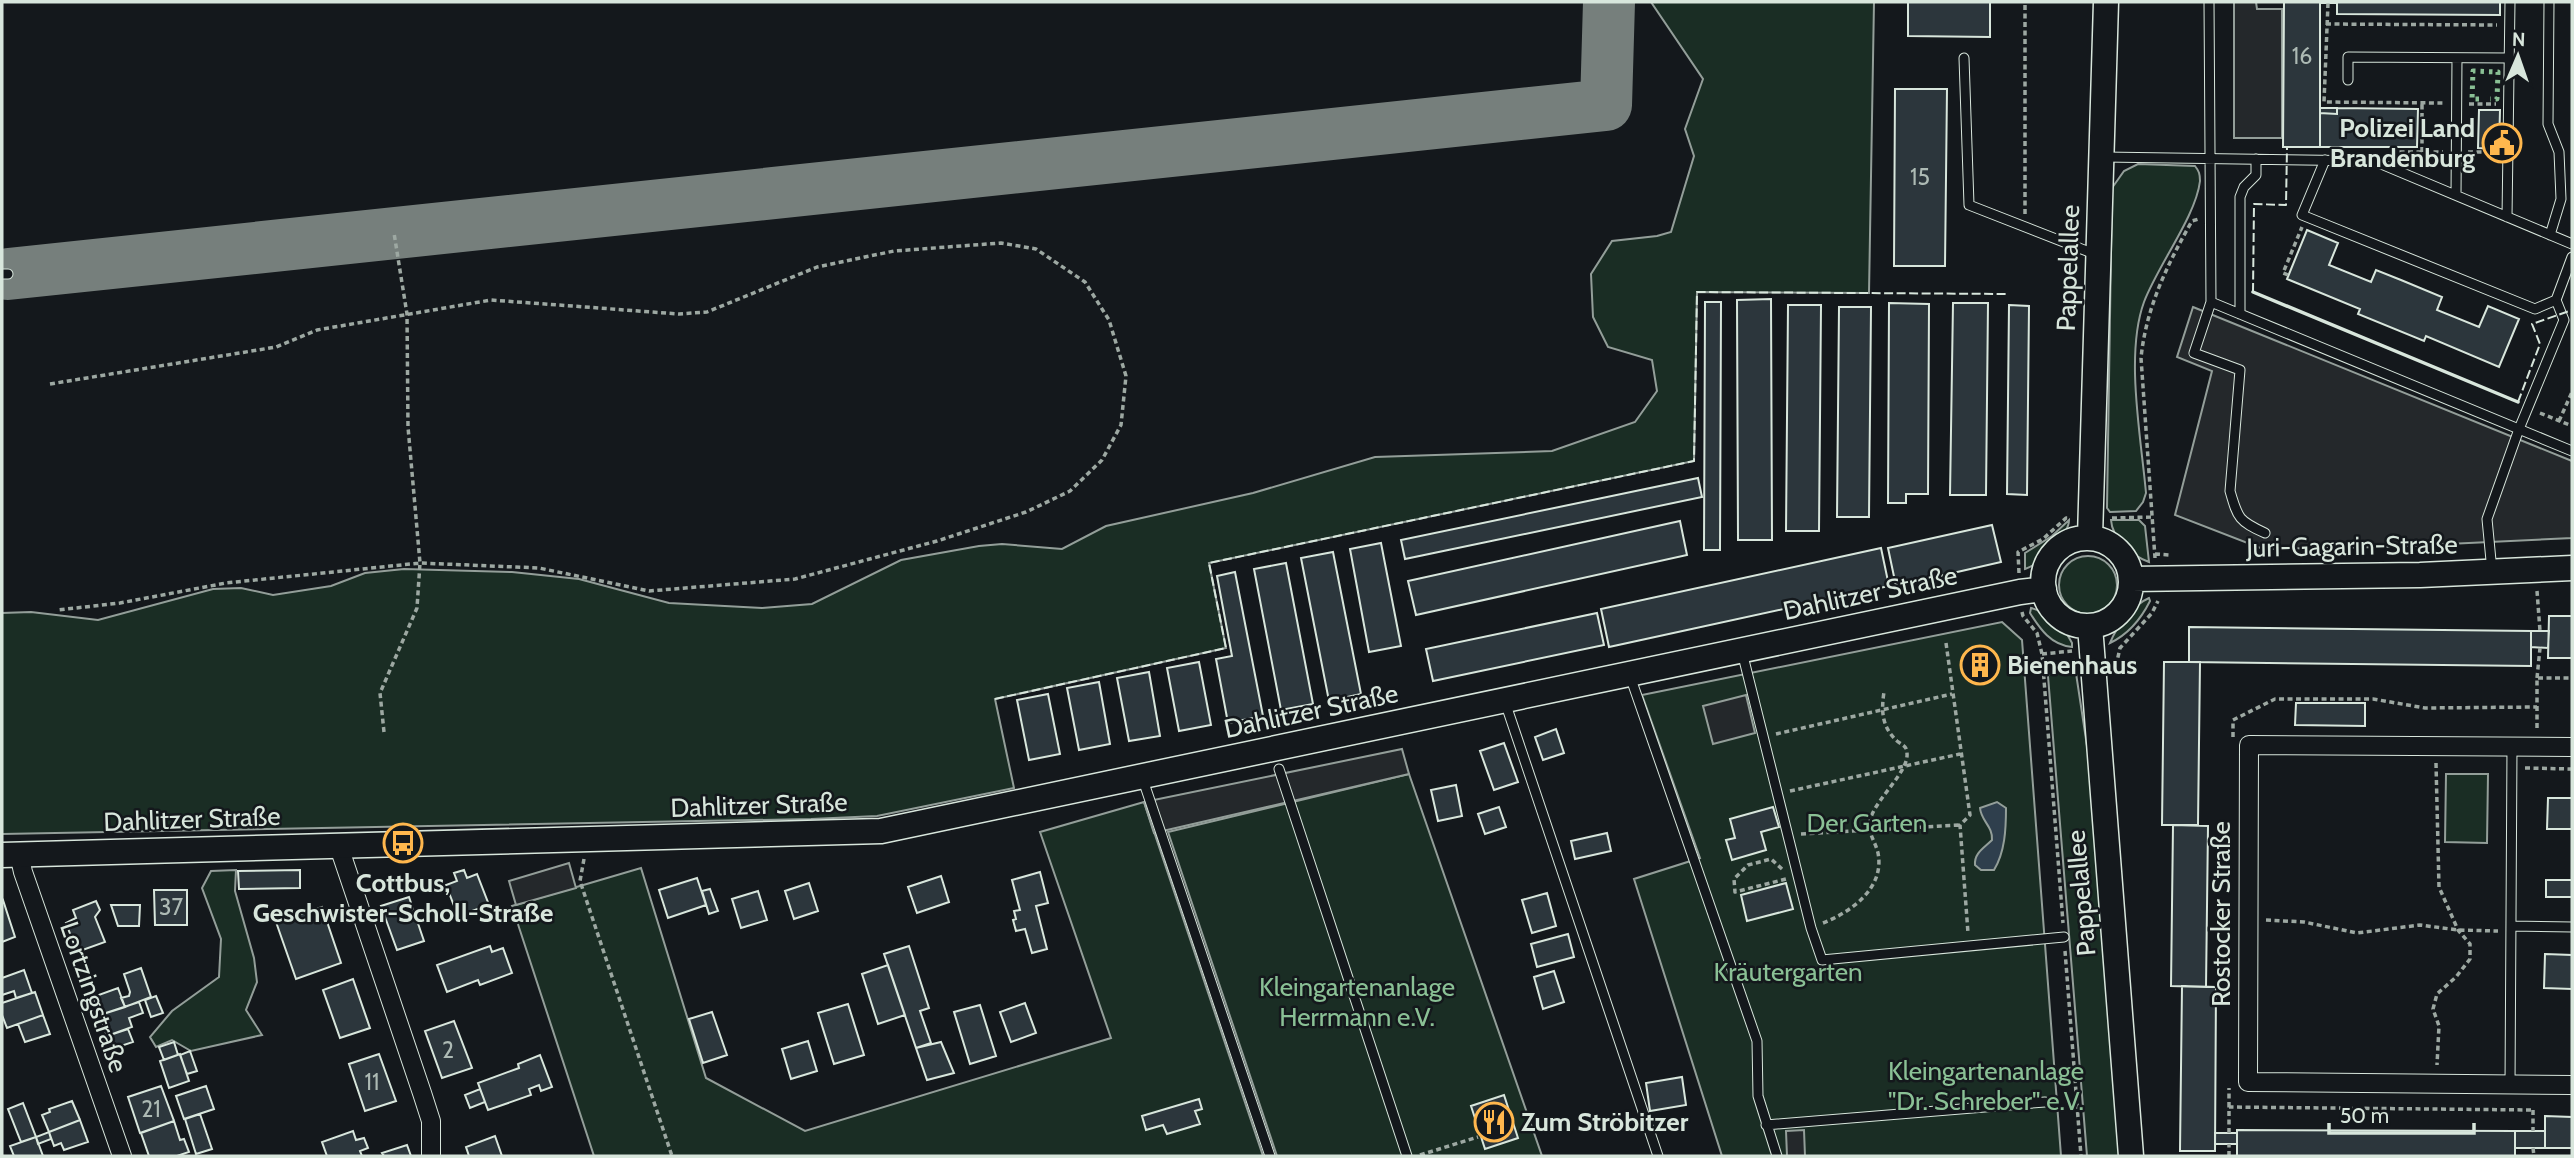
<svg xmlns="http://www.w3.org/2000/svg" width="2574" height="1158" font-family="Cabin,sans-serif">
  <rect width="100%" height="100%" fill="#14181c"/>
  <path fill="#1a2d24" stroke="#939e99" stroke-width="2" d="M1651 2H1874L1869 293 1697 292 1694 461 1209 563 1226 648 995 699 1014 788 877 816 811 819 2 834V613L31 612 98 620 213 589 241 588 273 595 331 586 365 573 404 569 512 572 579 579 669 603 762 608 812 604 901 560 979 546 1002 544 1062 549 1106 526 1253 493 1375 457 1552 451 1635 422 1657 391 1652 360 1608 347 1593 317 1591 274 1612 241 1657 236 1671 232 1694 156 1685 129 1703 79Z
    M2138 164 2195 166C2199 171 2200 174 2200 181 2196 216 2158 265 2144 302 2125 354 2141 437 2146 493L2143 502 2136 511 2110 512 2107 508 2112 188 2124 171Z
    M2069 520C2069 534 2041 564 2025 569V553L2052 536Z
    M2111 520H2139L2145 526 2149 562C2132 556 2112 538 2111 520Z
    M2059 585a29 29 0 1 1 58 0a29 29 0 1 1-58 0Z
    M2149 598 2150 601C2141 619 2129 634 2110 643 2117 626 2131 606 2149 598Z
    M2031 608C2049 612 2064 627 2072 643V647C2051 645 2040 629 2030 613Z
    M2002 622 2022 640 2061 1156H1722L1634 879 1700 858 1642 695Z
    M2074 660 2092 779 2122 1156H2087L2048 676 2056 666Z
    M1409 774 1542 1156H1277L1168 832Z
    M2446 774H2488L2487 843 2445 842Z
    M1144 802 1263 1156H594L512 906 641 868 706 1078 805 1131 1111 1038 1040 832Z
    M236 870 235 891 254 958 257 982 246 1010 262 1035 191 1051 172 1040 156 1047 150 1037 172 1011 219 977 221 939 202 888 211 871Z"/>
  <path fill="#24282b" stroke="#939e99" stroke-width="2" d="M2234 2H2256L2257 9H2282V138H2234Z
    M2193 307 2572 461V538L2385 547 2263 549 2175 515 2212 371 2177 357Z
    M1746 695 1755 733 1713 744 1703 706Z
    M1402 749 1409 774 1154 833 1144 802Z
    M569 863 576 888 516 905 509 881Z
    M1804 1130 1805 1156H1787L1786 1131Z"/>
  <path fill="#2f3f4d" stroke="#939e99" stroke-width="2" d="M1997 802 2006 808C2006 829 2005 852 1994 870H1981L1975 865C1974 853 1984 848 1992 840 1993 826 1981 821 1980 808Z"/>
  <g fill="none" stroke-linecap="round" stroke-linejoin="round">
    <path stroke="#767f7c" stroke-width="52" d="M8 274 1606 105 1609 2"/>
  </g>
  <path fill="#2c363c" stroke="#d8e6dc" stroke-width="2" d="M1908 2H1990V37L1908 36Z
    M2284 2H2500V15L2337 14V3H2320V147H2283Z
    M1895 89H1947L1945 266H1894Z
    M2320 108H2337V114L2320 113Z
    M2337 108 2418 109 2417 147H2320V113L2337 114Z
    M2479 110H2500L2499 149 2478 148Z
    M2307 230 2338 243 2329 265 2371 282 2376 270 2401 280 2442 297 2437 310 2479 327 2488 306 2519 319 2499 367 2426 336 2424 341 2358 314 2360 309 2287 279Z
    M1771 299 1772 540H1738L1737 300Z
    M1705 302H1721L1720 550H1704Z
    M1889 303 1929 304 1928 494H1906V503H1888Z
    M1953 303H1988L1986 495H1950Z
    M1788 305H1821L1819 531H1786Z
    M2009 305 2029 306 2027 495 2007 494Z
    M1839 307H1871L1869 517H1837Z
    M1698 478 1702 497 1405 559 1401 540Z
    M1680 521 1687 555 1416 615 1408 581Z
    M1992 525 2001 562 1896 586 1888 548Z
    M1381 543 1401 646 1369 652 1350 549Z
    M1881 548 1889 586 1609 647 1601 609Z
    M1333 552 1361 694 1329 701 1301 558Z
    M1286 563 1313 704 1281 710 1254 569Z
    M1235 572 1263 716 1228 723 1216 659 1232 656 1217 576Z
    M1597 613 1604 645 1433 681 1426 649Z
    M2549 616H2572V658H2548Z
    M2189 627 2531 631V666L2189 662Z
    M2531 631H2549L2548 648 2531 647Z
    M1990 657 1992 668 1971 672 1969 661Z
    M1199 662 1211 725 1179 731 1167 668Z
    M2164 662H2200L2198 825H2162Z
    M1149 672 1160 736 1129 741 1117 678Z
    M1099 682 1110 744 1079 750 1067 688Z
    M1048 694 1060 754 1029 760 1017 700Z
    M2296 703H2365V726L2295 725Z
    M1556 729 1564 753 1543 760 1535 737Z
    M1504 743 1518 782 1494 790 1480 751Z
    M1456 785 1462 816 1438 821 1431 790Z
    M2548 798H2572V829H2547Z
    M1499 807 1506 827 1485 834 1478 814Z
    M1773 807 1779 827 1761 832 1766 850 1732 860 1726 840 1735 838 1730 819Z
    M2173 825 2208 826 2206 987 2171 986Z
    M1607 833 1611 851 1575 859 1571 841Z
    M300 870V888L239 889 238 871Z
    M464 870 467 878 477 874 489 905 458 916 446 885 457 881 454 873Z
    M1040 872 1048 903 1036 906 1047 949 1032 953 1025 929 1016 931 1013 920 1016 919 1014 911 1020 910 1012 880Z
    M941 876 949 902 917 913 908 887Z
    M697 878 706 905 668 918 659 890Z
    M2546 880H2572V897H2546Z
    M809 883 818 911 794 919 785 891Z
    M1786 883 1793 909 1747 921 1741 895Z
    M710 889 718 911 709 914 702 891Z
    M154 890H187V925H155Z
    M758 891 767 920 741 928 732 899Z
    M1547 893 1556 926 1532 933 1522 900Z
    M409 897 424 941 397 950 381 906Z
    M3 900 15 937 2 942V901Z
    M96 901 100 910 95 917 105 942 77 952 66 923 76 918 73 910Z
    M111 905H140L139 926H118Z
    M322 907 341 963 296 979 276 922Z
    M1568 934 1574 957 1537 967 1531 944Z
    M490 946 492 952 503 948 512 973 480 985 478 980 447 992 437 965Z
    M909 946 929 1008 920 1011 931 1043 916 1048 884 954Z
    M2545 954 2572 955V989L2544 988Z
    M888 965 905 1015 878 1024 862 974Z
    M141 968 151 997 125 1007 121 998 129 996 130 992 124 974Z
    M24 970 32 993 16 998 14 991 2 995V978Z
    M1554 971 1564 1002 1543 1009 1534 977Z
    M353 979 370 1028 340 1038 323 990Z
    M2182 986 2216 987 2215 1151H2180Z
    M118 988 125 1007 100 1015 93 997Z
    M35 992 43 1015 7 1028 2 1015V1003Z
    M156 996 163 1013 151 1017 145 1000Z
    M139 1002 143 1013 129 1018 132 1027 107 1036 100 1015Z
    M1025 1003 1036 1033 1011 1042 1000 1012Z
    M848 1004 864 1055 834 1064 818 1013Z
    M980 1005 996 1056 970 1064 954 1012Z
    M712 1012 727 1055 703 1063 689 1019Z
    M43 1015 50 1034 25 1042 18 1024Z
    M454 1021 472 1068 442 1078 425 1031Z
    M128 1029 133 1042 115 1048 110 1035Z
    M808 1041 817 1071 791 1079 782 1049Z
    M174 1042 178 1055 164 1060 159 1047Z
    M941 1042 954 1073 927 1080 916 1048Z
    M190 1051 197 1071 187 1074 180 1055Z
    M180 1054 189 1081 169 1088 160 1061Z
    M379 1054 396 1101 365 1111 349 1064Z
    M540 1055 552 1087 541 1091 539 1085 529 1089 531 1095 488 1110 478 1083 519 1068 518 1064Z
    M1682 1077 1686 1105 1650 1111 1646 1083Z
    M161 1086 174 1121 140 1133 128 1097Z
    M206 1086 214 1109 184 1119 176 1096Z
    M480 1089 485 1102 470 1108 465 1095Z
    M1504 1095 1518 1138 1485 1149 1471 1106Z
    M1199 1099 1202 1109 1195 1111 1200 1124 1167 1134 1163 1125 1146 1130 1142 1116Z
    M72 1101 80 1120 49 1132 42 1115 50 1112 49 1109Z
    M23 1103 36 1137 21 1142 8 1109Z
    M200 1114 212 1149 196 1154 185 1119Z
    M2545 1116 2572 1117V1148H2545Z
    M80 1120 88 1142 64 1150 61 1143 54 1146 49 1132Z
    M174 1121 180 1140 184 1139 189 1152 177 1156H149L141 1133Z
    M2237 1130 2515 1131V1156H2237Z
    M353 1131 356 1140 364 1138 368 1148 360 1151 362 1156H327L322 1142Z
    M2515 1131H2545V1148H2515Z
    M49 1132 51 1139 38 1144 36 1137Z
    M2215 1133H2237V1144H2215Z
    M495 1136 502 1156H469L466 1147Z
    M36 1137 43 1156H14L10 1146Z
    M407 1145 411 1156H384L382 1153Z"/>
  <g fill="none" stroke-linecap="round" stroke-linejoin="round">
    <defs>
      <path id="lane" d="M2209 2 2211 302 2572 451
        M2549 2 2548 124 2559 152 2561 199 2550 235
        M1964 58 1969 205 2097 255
        M2348 80V57L2509 58
        M2104 157 2374 161 2572 244
        M2325 160 2302 215 2535 309 2556 300 2572 257
        M2456 195 2457 58
        M2507 217 2510 2
        M2 274H8
        M2211 302 2194 353 2240 370 2230 491C2238 519 2239 521 2265 533
        M2240 314V197L2244 187 2256 175V159
        M2492 571 2487 519 2519 429 2564 320 2556 300
        M1742 652 1811 928 1822 960 2064 937
        M1630 676 1757 1041 1758 1096 1777 1156
        M1505 702 1658 1156
        M1279 769 1407 1156
        M1142 777 1270 1156
        M2511 926 2572 927
        M2510 1085 2512 747
        M1766 1125 2045 1102"/>
      <path id="street" d="M2572 747 2249 745 2248 1082 2572 1085
        M338 844 422 1093 431 1121V1156
        M19 854 23 872 122 1156"/>
      <path id="secondary" d="M2090 537 2106 2
        M2043 582a44 44 0 1 1 88 0a44 44 0 1 1-88 0Z
        M2132 579 2420 575 2572 568
        M2090 626 2131 1156
        M2 855 881 831 2020 592 2044 589"/>
    </defs>
    <use href="#lane" stroke="#d8e6dc" stroke-width="11"/>
    <use href="#street" stroke="#d8e6dc" stroke-width="20"/>
    <use href="#secondary" stroke="#d8e6dc" stroke-width="27"/>
    <path stroke="#9da8a2" stroke-width="3.5" stroke-dasharray="5 3.5" stroke-linecap="butt" d="M2328 3 2324 102 2443 103
      M2326 24 2497 25
      M2469 104H2496
      M2391 152H2443
      M2422 152V103
      M2468 152H2495
      M2025 214V2
      M2288 275 2283 273 2302 227
      M50 384 276 347 317 330 491 300 679 314 707 312 817 267 894 251 1001 243 1036 249 1085 282 1109 320 1126 376 1121 425 1102 460 1070 491 1026 512 937 541 795 579 649 591 539 568 420 563 226 583 120 603 58 610
      M2540 413 2572 426
      M2559 421 2572 392
      M2112 518 2152 517
      M2155 554 2169 555
      M2155 558 2141 358C2146 308 2167 265 2192 221L2199 219
      M2019 573 2018 552 2043 539 2066 518H2069
      M2537 591 2540 631
      M2022 612 2023 616 2037 633 2042 654 2063 923
      M1946 643 1970 815 1960 825 1968 933
      M2042 654 2072 651
      M2116 666 2120 648 2152 613 2158 601
      M2537 678 2540 648
      M2537 728V678H2572
      M384 732 380 693 417 608 420 563 408 427 407 314 394 233
      M1776 734 1952 694
      M2233 737V720L2275 699H2373L2425 708 2537 707
      M2436 763 2439 887 2458 930 2470 944V959L2456 977 2437 994 2433 1009 2439 1026 2437 1065
      M2525 768 2572 769
      M1790 791 1960 754
      M1801 834 1960 825
      M584 859 580 881 672 1156
      M1782 869 1771 859 1748 865 1734 879 1735 892 1786 879
      M2266 920 2304 922 2357 933 2420 925 2458 930 2498 931
      M1823 923C1851 912 1885 888 1878 853 1875 840 1866 832 1871 817 1878 797 1909 771 1907 753 1907 746 1902 745 1897 741 1882 727 1881 712 1884 692
      M2065 951 2081 1156
      M2229 1107V1088
      M2533 1110V1131
      M2229 1133V1107L2533 1110
      M2533 1148 2534 1156
      M1420 1155 1478 1137
      M2229 1156V1144"/>
    <use href="#lane" stroke="#14181c" stroke-width="9"/>
    <use href="#street" stroke="#14181c" stroke-width="18"/>
    <use href="#secondary" stroke="#14181c" stroke-width="24"/>
    <path stroke="#8ac095" stroke-width="5" stroke-dasharray="3.5 5" stroke-linecap="butt" d="M2479 99H2472L2473 71 2498 72 2497 99H2490"/>
    <path stroke="#d8e6dc" stroke-width="2" stroke-dasharray="9 3.5" stroke-linecap="butt" d="M2253 292 2254 204 2286 205 2287 147
      M2518 402 2540 344 2532 324 2572 310
      M995 699 1226 648 1209 563 1694 461 1697 292 2009 294"/>
    <path stroke="#d8e6dc" stroke-width="3.5" d="M2253 292 2518 402"/>
  </g>
  <defs>
    <symbol id="civic-ring" viewBox="-11 -11 22 22"><circle r="9.5" fill="#14181c" stroke="#ffb74d" stroke-width="1.5"/><path d="M-.6-6.5H3V-4.5H.6V-3L4-1V1h2V6H-6V1h2V-1L-.6-3ZM-1.2 2.5V6h2.4V2.5Z" fill="#ffb74d"/></symbol>
    <symbol id="building-ring" viewBox="-11 -11 22 22"><circle r="9.5" fill="#14181c" stroke="#ffb74d" stroke-width="1.5"/><path d="M-4-6H4V6H1V3H-1V6H-4ZM-2.5-4.3h1.7v1.8h-1.7ZM.8-4.3h1.7v1.8H.8ZM-2.5-1h1.7V.8h-1.7ZM.8-1h1.7V.8H.8Z" fill="#ffb74d"/></symbol>
    <symbol id="bus-ring" viewBox="-11 -11 22 22"><circle r="9.5" fill="#14181c" stroke="#ffb74d" stroke-width="1.5"/><path d="M-5-6H5V4H4V6H2V4H-2V6H-4V4H-5ZM-3.5-4V0h7V-4ZM-3.5 1.2v1.5H-2V1.2ZM2 1.2v1.5H3.5V1.2Z" fill="#ffb74d"/></symbol>
    <symbol id="restaurant-ring" viewBox="-11 -11 22 22"><circle r="9.5" fill="#14181c" stroke="#ffb74d" stroke-width="1.5"/><path d="M-5-6h1v4h1v-4h1v4h1v-4h1v5L-1.5 .5V6h-2V.5L-5-1ZM5-6V6H3V1.5H1.5Q1.5-4 5-6Z" fill="#ffb74d"/></symbol>
  </defs>
  <g fill-rule="evenodd">
    <use href="#civic-ring" x="2480" y="121" width="44" height="44"/>
    <use href="#building-ring" x="1958" y="643" width="44" height="44"/>
    <use href="#bus-ring" x="381" y="821" width="44" height="44"/>
    <use href="#restaurant-ring" x="1472" y="1100" width="44" height="44"/>
  </g>
  <g text-anchor="middle" stroke-width="5" stroke-linejoin="round" paint-order="stroke">
    <g font-size="23" fill="#adbab4">
      <text x="2302" y="64">16</text>
      <text x="1920" y="185">15</text>
      <text x="171" y="915">37</text>
      <text x="448" y="1058">2</text>
      <text x="372" y="1090">11</text>
      <text x="151" y="1117">21</text>
    </g>
    <g font-size="26" font-weight="bold" fill="#d8e6dc" stroke="#14181c" text-anchor="start">
      <text x="2475" y="137" text-anchor="end">Polizei Land<tspan x="2475" dy="30">Brandenburg</tspan></text>
      <text x="2007" y="674">Bienenhaus</text>
      <text x="403" y="892" text-anchor="middle">Cottbus,<tspan x="403" dy="30">Geschwister-Scholl-Straße</tspan></text>
      <text x="1521" y="1131">Zum Ströbitzer</text>
    </g>
    <g font-size="26" fill="#d8e6dc" stroke="#14181c">
      <text transform="translate(2068 268) rotate(-88)" y="9">Pappelallee</text>
      <text transform="translate(2352 546) rotate(-1)" y="9">Juri-Gagarin-Straße</text>
      <text transform="translate(1870 593) rotate(-12)" y="9">Dahlitzer Straße</text>
      <text transform="translate(1311 711) rotate(-12)" y="9">Dahlitzer Straße</text>
      <text transform="translate(759 805) rotate(-2)" y="9">Dahlitzer Straße</text>
      <text transform="translate(192 819) rotate(-2)" y="9">Dahlitzer Straße</text>
      <text transform="translate(2081 893) rotate(-95)" y="9">Pappelallee</text>
      <text transform="translate(2221 914) rotate(-90)" y="9">Rostocker Straße</text>
      <text transform="translate(94 997) rotate(71)" y="9">Lortzingstraße</text>
    </g>
    <g font-size="26" fill="#8ac095" stroke="#14181c">
      <text x="1867" y="832">Der Garten</text>
      <text x="1788" y="981">Kräutergarten</text>
      <text x="1357" y="996">Kleingartenanlage<tspan x="1357" dy="30">Herrmann e.V.</tspan></text>
      <text x="1986" y="1080">Kleingartenanlage<tspan x="1986" dy="30">"Dr. Schreber" e.V.</tspan></text>
    </g>
  </g>
  <rect width="2574" height="1158" fill="none" stroke="#d8e6dc" stroke-width="7"/>
  <g transform="translate(2518 56) rotate(2)" stroke="#14181c" stroke-width="5" paint-order="stroke">
  <path d="M0-5L12 26L0 18L-12 26Z" fill="#d8e6dc"/>
  <text y="-10" font-size="19" font-weight="bold" text-anchor="middle" fill="#d8e6dc">N</text>
  </g>
  <path d="M2329 1123v10h145v-10" fill="none" stroke="#d8e6dc" stroke-width="3.5"/>
  <text x="2340" y="1123" font-size="21" fill="#d8e6dc" stroke="#14181c" stroke-width="5" paint-order="stroke">50 m</text>
</svg>
